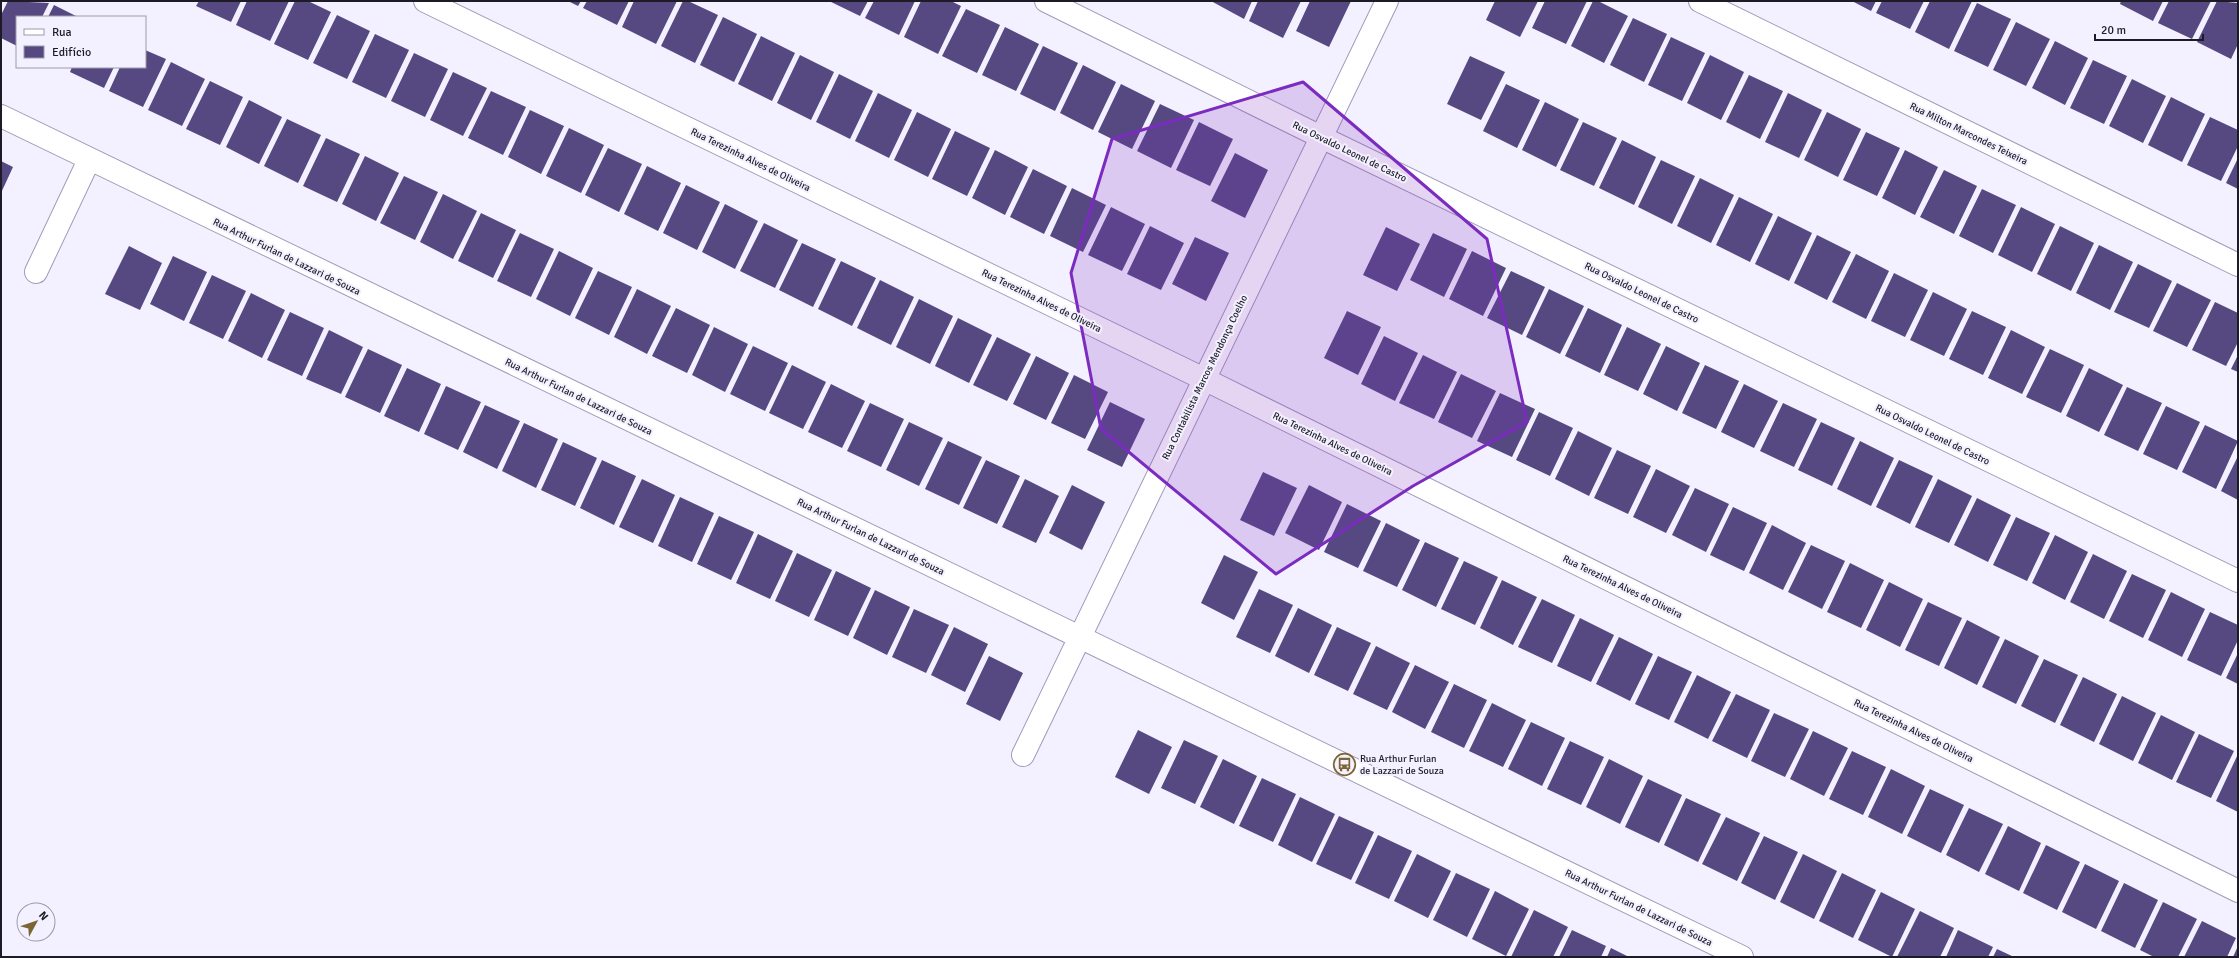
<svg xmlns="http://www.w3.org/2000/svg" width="2239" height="958" font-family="Signika,sans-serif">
  <rect width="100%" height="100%" fill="#f3f1ff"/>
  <path fill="#564981" d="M8 1 49 3 42 17H17V46L1 38V15Z
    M199 1H241L231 22 196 6Z
    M247 1H289L270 41 236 25Z
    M295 1H308L331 12 308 60 274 44Z
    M568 1H581L578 6Z
    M587 1H629L617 25 583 8Z
    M634 1H677L656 44 622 27Z
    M683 1H688L718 15 695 63 661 46Z
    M829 1H868L860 16Z
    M874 1H915L899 35 865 18Z
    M921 1H951L961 6 938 54 904 37Z
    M1211 1H1252L1244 19Z
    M1258 1H1301L1283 38 1249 21Z
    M1310 1H1351L1329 47 1296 31Z
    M1495 1H1538L1520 37 1486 20Z
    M1545 1H1587L1566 44 1532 28Z
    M1593 1H1598L1628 16 1604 63 1571 46Z
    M1852 1H1876L1871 11Z
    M1882 1H1924L1910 29 1876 13Z
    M1930 1H1972L1949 49 1915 32Z
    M2121 1H2163L2153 21 2120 4Z
    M2169 1H2211L2192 39 2158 23Z
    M2217 1 2238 3V44L2231 59 2197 42Z
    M1977 3 2011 19 1988 67 1954 51Z
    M54 5 78 17H48Z
    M966 9 1000 25 977 73 942 56Z
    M337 15 370 31 347 79 313 63Z
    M723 17 757 34 734 82 700 65Z
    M1633 18 1667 34 1644 82 1610 65Z
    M2016 22 2050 39 2026 86 1993 70Z
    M1005 27 1039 44 1016 91 982 75Z
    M375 34 409 50 386 98 352 82Z
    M761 36 795 53 772 101 738 84Z
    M1671 37 1705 53 1682 101 1648 85Z
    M2055 41 2088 58 2065 105 2032 88Z
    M1043 46 1078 63 1055 111 1020 94Z
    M145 50 166 59 143 107 109 91 120 67H145Z
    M414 53 448 69 425 117 391 101Z
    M800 55 834 72 811 120 777 103Z
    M1710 55 1744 72 1721 120 1687 103Z
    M1470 56 1505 72 1481 120 1447 104Z
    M2093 60 2127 76 2104 124 2070 108Z
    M171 62 205 79 182 126 148 110Z
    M1083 65 1116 82 1093 130 1060 113Z
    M72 67H114L104 88 70 72Z
    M453 72 487 88 463 136 430 120Z
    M839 74 873 91 850 139 816 122Z
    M1749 75 1783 91 1760 139 1726 122Z
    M2132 79 2166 96 2143 143 2109 126Z
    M210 81 243 97 220 145 186 129Z
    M1121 84 1155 101 1132 149 1098 132Z
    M1506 84 1540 100 1517 148 1483 131Z
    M491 91 526 107 503 155 468 138Z
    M878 93 912 110 889 158 855 141Z
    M1788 93 1822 110 1799 158 1765 142Z
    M2171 97 2205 114 2182 162 2148 145Z
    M249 100 282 117 259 164 226 147Z
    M1545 102 1579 119 1556 167 1522 150Z
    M1160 104 1194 120 1171 168 1137 151Z
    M530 110 564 126 541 174 508 157Z
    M917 112 951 129 928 177 894 160Z
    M1827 112 1861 129 1838 177 1804 160Z
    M2210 117 2238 130V146L2221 181 2187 165Z
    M287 119 321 135 298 183 264 166Z
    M1199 122 1233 139 1210 186 1176 170Z
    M1583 122 1617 138 1594 186 1560 170Z
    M569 128 604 145 581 193 546 176Z
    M955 131 990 148 967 196 932 179Z
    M1866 132 1900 148 1877 196 1843 180Z
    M326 138 360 154 337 202 303 186Z
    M1622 140 1656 157 1634 205 1599 188Z
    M608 148 642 164 619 212 585 195Z
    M995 150 1028 167 1005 215 972 198Z
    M1905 150 1938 167 1915 215 1882 198Z
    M1235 153 1268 170 1245 218 1211 201Z
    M365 156 399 173 376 221 342 204Z
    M2238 158V189L2226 183Z
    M1661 160 1695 176 1672 224 1638 207Z
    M1 161 13 167 1 193Z
    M647 166 681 183 658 231 624 214Z
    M1033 169 1067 186 1044 234 1010 217Z
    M1944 170 1977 186 1954 234 1920 217Z
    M404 176 438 192 415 240 380 223Z
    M1700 178 1734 195 1711 243 1677 226Z
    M686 185 720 202 697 250 663 233Z
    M1072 188 1106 205 1083 252 1050 236Z
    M1982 189 2016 205 1993 253 1959 236Z
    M443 194 477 211 453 259 420 242Z
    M1739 197 1773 214 1750 262 1716 245Z
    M725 204 758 221 735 269 702 252Z
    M1111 207 1145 224 1122 271 1088 255Z
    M2021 207 2055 224 2032 272 1998 255Z
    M481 213 516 230 493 278 458 261Z
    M1778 216 1812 233 1789 281 1755 264Z
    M764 223 798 240 775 288 740 271Z
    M1150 226 1184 243 1161 290 1127 274Z
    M2060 226 2094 243 2071 291 2037 274Z
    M1386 227 1420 244 1397 291 1363 275Z
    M520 233 554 249 531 297 497 281Z
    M1433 233 1467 249 1444 297 1410 280Z
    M1817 235 1851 252 1827 300 1794 283Z
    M1195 237 1229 253 1206 301 1172 284Z
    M802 243 836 259 813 307 779 290Z
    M2099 245 2133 262 2110 310 2076 293Z
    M129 246 162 263 140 310 105 294Z
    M559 251 593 268 570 316 536 299Z
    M1472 251 1506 268 1483 316 1449 299Z
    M1856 254 1889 271 1866 319 1832 302Z
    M173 256 207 272 184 321 150 304Z
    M841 261 876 278 852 326 818 309Z
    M2138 264 2172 281 2149 328 2114 312Z
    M598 271 632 287 609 335 575 318Z
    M1511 271 1545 287 1522 335 1487 318Z
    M1894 273 1928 290 1905 337 1871 321Z
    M212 275 246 291 223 339 189 323Z
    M880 280 914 297 891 345 857 328Z
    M2177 283 2211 300 2187 347 2153 331Z
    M637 289 671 306 647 354 614 337Z
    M1549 289 1584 306 1560 354 1526 337Z
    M1933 292 1967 309 1944 356 1910 340Z
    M251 293 285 310 262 358 228 341Z
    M919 299 953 316 930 364 896 347Z
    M2215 302 2238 313V342L2226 366 2192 350Z
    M676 308 710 325 687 373 652 356Z
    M1588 308 1622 325 1600 373 1565 356Z
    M1347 311 1381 327 1358 375 1324 358Z
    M1972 311 2006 327 1983 375 1949 359Z
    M290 312 324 328 302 376 267 360Z
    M958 318 992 335 969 383 935 366Z
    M714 327 748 344 725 392 692 375Z
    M1627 327 1661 344 1638 391 1604 375Z
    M329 330 363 347 341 394 306 379Z
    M2011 330 2045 347 2022 394 1988 378Z
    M1384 336 1418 353 1395 401 1361 384Z
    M997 337 1031 354 1007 401 973 385Z
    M753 346 788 363 765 411 730 394Z
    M1666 346 1700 363 1677 411 1643 394Z
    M368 349 402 365 380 413 345 397Z
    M2050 349 2084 365 2061 413 2026 397Z
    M1423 355 1457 372 1434 419 1399 403Z
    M2238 355V372L2231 369Z
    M1036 356 1069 373 1046 420 1013 404Z
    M792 365 826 382 803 429 769 413Z
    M1705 365 1739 381 1716 429 1682 413Z
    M407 368 441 384 419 432 384 416Z
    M2089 368 2123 385 2099 432 2066 416Z
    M1461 374 1496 391 1472 438 1438 422Z
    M1074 375 1108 392 1085 439 1051 423Z
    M831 384 865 401 842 448 808 432Z
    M1744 384 1778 401 1754 448 1721 432Z
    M446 386 481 402 458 450 424 434Z
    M2127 387 2162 403 2138 451 2104 435Z
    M1500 393 1535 409 1512 457 1477 441Z
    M1110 402 1145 419 1122 467 1087 450Z
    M870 403 904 419 881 467 847 451Z
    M1783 403 1817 419 1794 467 1760 451Z
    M485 405 520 421 497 469 463 452Z
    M2166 406 2200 422 2177 470 2143 454Z
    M1539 412 1573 428 1550 476 1516 460Z
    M909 422 943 438 919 486 886 470Z
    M1821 422 1855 438 1832 486 1798 470Z
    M524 423 558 439 536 488 502 471Z
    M2205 425 2238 441 2216 489 2182 472Z
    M1578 431 1612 448 1589 496 1555 479Z
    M948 441 982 457 959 505 925 489Z
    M1860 441 1894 458 1871 506 1837 489Z
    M563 442 597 458 575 506 541 490Z
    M1617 450 1651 466 1628 514 1594 498Z
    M2238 456V500L2221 491Z
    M602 460 636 476 614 525 580 508Z
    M986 460 1020 476 997 524 963 508Z
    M1899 460 1933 476 1910 524 1876 507Z
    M1656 469 1690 486 1666 533 1633 517Z
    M1263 472 1297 488 1274 536 1240 520Z
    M642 479 675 495 653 543 619 527Z
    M1025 479 1059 496 1036 543 1002 527Z
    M1938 479 1972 496 1949 543 1915 527Z
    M1072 485 1105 502 1082 550 1049 533Z
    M1309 485 1342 502 1319 550 1285 533Z
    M1695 488 1729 504 1706 552 1672 535Z
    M680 497 714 513 692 562 658 546Z
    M1977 498 2011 515 1988 562 1954 545Z
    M1347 504 1381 521 1358 568 1324 552Z
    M1733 507 1767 523 1744 571 1710 555Z
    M719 516 754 532 731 580 697 564Z
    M2016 517 2050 533 2027 581 1993 565Z
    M1386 523 1420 540 1397 587 1363 571Z
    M1772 525 1806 543 1783 590 1749 573Z
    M758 534 793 551 770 599 736 583Z
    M2055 535 2088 552 2065 600 2032 583Z
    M1425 542 1459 558 1436 607 1402 590Z
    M1811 545 1845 561 1822 609 1788 592Z
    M797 553 832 570 809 617 775 601Z
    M2093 554 2127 571 2104 619 2070 602Z
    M1224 555 1258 572 1234 620 1201 603Z
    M1464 561 1498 577 1475 625 1441 609Z
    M1850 563 1884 580 1861 628 1827 612Z
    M836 571 871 588 848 636 814 620Z
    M2132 574 2166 590 2143 638 2109 621Z
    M1502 580 1537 597 1513 645 1480 628Z
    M1889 582 1923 599 1900 647 1866 630Z
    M1259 589 1293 605 1270 653 1236 637Z
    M875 590 910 607 887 655 853 638Z
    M2171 592 2205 609 2182 657 2148 640Z
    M1542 599 1575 615 1552 663 1518 647Z
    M1928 602 1962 618 1939 666 1905 650Z
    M1298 608 1332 625 1309 673 1275 656Z
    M914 609 949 625 926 673 892 657Z
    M2210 612 2238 625V640L2221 676 2187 660Z
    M1580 618 1614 635 1591 682 1557 666Z
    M1967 620 2000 637 1977 685 1944 668Z
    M954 627 988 644 965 692 931 675Z
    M1337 627 1371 643 1348 691 1314 675Z
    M1619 637 1653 654 1630 701 1596 684Z
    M2005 639 2039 656 2016 704 1982 687Z
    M1376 646 1410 663 1387 710 1353 694Z
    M2238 653V684L2226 678Z
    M989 656 1023 673 1000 721 966 704Z
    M1658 656 1692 672 1669 720 1635 704Z
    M2044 659 2078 675 2055 723 2021 706Z
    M1415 665 1449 682 1425 729 1392 712Z
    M1697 675 1731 692 1708 739 1674 722Z
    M2083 677 2117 694 2094 742 2060 725Z
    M1454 684 1487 700 1464 748 1431 732Z
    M1736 694 1770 710 1747 758 1712 741Z
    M2122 696 2156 713 2133 761 2099 744Z
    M1492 703 1526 720 1503 767 1469 751Z
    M1774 713 1809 729 1785 777 1751 761Z
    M2161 715 2195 732 2172 780 2138 763Z
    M1531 722 1565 738 1542 786 1508 769Z
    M1138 730 1172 747 1149 794 1115 777Z
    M1813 731 1848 748 1824 796 1790 779Z
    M2199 734 2234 751 2211 798 2176 782Z
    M1184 740 1218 756 1195 804 1161 788Z
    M1570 741 1604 757 1581 805 1547 789Z
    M1852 751 1886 767 1863 815 1829 799Z
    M2238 754V812L2216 801Z
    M1223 759 1257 776 1234 824 1200 807Z
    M1609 759 1643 776 1620 824 1586 807Z
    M1891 769 1925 786 1902 834 1868 817Z
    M1262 778 1296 794 1273 842 1239 826Z
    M1648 779 1682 795 1659 843 1625 827Z
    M1930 789 1964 805 1941 853 1907 836Z
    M1300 797 1335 814 1312 862 1278 845Z
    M1686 798 1721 814 1698 862 1664 845Z
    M1969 808 2003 824 1979 872 1946 855Z
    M1339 816 1374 832 1351 880 1316 864Z
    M1726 817 1760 833 1737 881 1702 864Z
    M2008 826 2041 843 2019 891 1985 874Z
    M1378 835 1412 851 1389 899 1355 883Z
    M1764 836 1798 852 1775 900 1741 883Z
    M2046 845 2080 862 2057 910 2023 893Z
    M1417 854 1451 871 1428 918 1394 901Z
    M1803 854 1837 871 1814 919 1780 902Z
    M2085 864 2119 881 2096 929 2062 912Z
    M1456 873 1490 889 1467 937 1433 920Z
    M1842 873 1876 890 1853 938 1819 921Z
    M2124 883 2158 900 2135 948 2101 931Z
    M1495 891 1529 909 1506 956 1472 939Z
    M1881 892 1915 909 1892 957 1858 940Z
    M2163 902 2197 919 2178 957H2154L2140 950Z
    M1534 910 1568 927 1553 957H1511Z
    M1920 911 1954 928 1940 957H1897Z
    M2202 921 2236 938 2227 957H2184Z
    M1572 930 1606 946 1601 957H1559Z
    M1958 930 1993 947 1988 957H1946Z
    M2238 946V957H2233Z
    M1611 948 1629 957H1607Z
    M1997 949 2014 957H1993Z"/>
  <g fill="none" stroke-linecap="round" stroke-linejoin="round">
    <defs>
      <path id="minor" d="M425 1 1204 379 2238 891
        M1046 1 1321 137 2238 581
        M1700 1 2238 265
        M1 116 1742 957
        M36 272 89 160
        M1023 755 1387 1"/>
    </defs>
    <use href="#minor" stroke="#a19bb9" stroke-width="24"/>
    <use href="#minor" stroke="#fff" stroke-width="22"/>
  </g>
  <path fill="#7b2cbf" fill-opacity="0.2" stroke="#7b2cbf" stroke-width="3" stroke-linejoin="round" d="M1303 82 1487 239 1527 422 1413 486 1276 574 1101 429 1071 273 1112 139Z"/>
  <defs>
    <symbol id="bus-ring" viewBox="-11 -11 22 22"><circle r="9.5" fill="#f3f1ff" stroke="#7c6535" stroke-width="1.5"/><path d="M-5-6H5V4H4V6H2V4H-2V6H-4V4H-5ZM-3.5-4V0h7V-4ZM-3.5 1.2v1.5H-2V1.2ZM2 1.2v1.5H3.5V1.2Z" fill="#7c6535"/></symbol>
  </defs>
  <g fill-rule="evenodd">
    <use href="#bus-ring" x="1332" y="752" width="25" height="25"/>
  </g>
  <g text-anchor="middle" stroke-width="4" stroke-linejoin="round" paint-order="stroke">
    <g font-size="10" fill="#1d1b26" stroke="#f3f1ff">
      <text transform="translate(1969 133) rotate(26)" y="4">Rua Milton Marcondes Teixeira</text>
      <text transform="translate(1350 151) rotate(26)" y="4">Rua Osvaldo Leonel de Castro</text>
      <text transform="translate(751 159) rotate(26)" y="4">Rua Terezinha Alves de Oliveira</text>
      <text transform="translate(287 256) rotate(26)" y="4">Rua Arthur Furlan de Lazzari de Souza</text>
      <text transform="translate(1642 292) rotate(26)" y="4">Rua Osvaldo Leonel de Castro</text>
      <text transform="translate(1042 300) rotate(26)" y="4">Rua Terezinha Alves de Oliveira</text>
      <text transform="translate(1204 377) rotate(-64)" y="4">Rua Contabilista Marcos Mendonça Coelho</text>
      <text transform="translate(579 396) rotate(26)" y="4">Rua Arthur Furlan de Lazzari de Souza</text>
      <text transform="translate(1933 434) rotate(26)" y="4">Rua Osvaldo Leonel de Castro</text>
      <text transform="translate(1333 443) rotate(26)" y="4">Rua Terezinha Alves de Oliveira</text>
      <text transform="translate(871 536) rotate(26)" y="4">Rua Arthur Furlan de Lazzari de Souza</text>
      <text transform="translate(1623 586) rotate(26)" y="4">Rua Terezinha Alves de Oliveira</text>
      <text transform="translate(1914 730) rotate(26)" y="4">Rua Terezinha Alves de Oliveira</text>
      <text transform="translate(1639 907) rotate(26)" y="4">Rua Arthur Furlan de Lazzari de Souza</text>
    </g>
    <g font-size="10" fill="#1d1b26" stroke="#f3f1ff" text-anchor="start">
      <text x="1360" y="762">Rua Arthur Furlan<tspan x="1360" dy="12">de Lazzari de Souza</tspan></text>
    </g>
  </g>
  <rect width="2239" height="958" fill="none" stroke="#1d1b26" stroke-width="4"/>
  <rect x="16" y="16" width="130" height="52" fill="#f3f1ff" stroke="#9d9ba8"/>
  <rect x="24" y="29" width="20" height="6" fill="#ffffff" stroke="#9d9ba8"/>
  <text x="52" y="36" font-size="12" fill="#1d1b26">Rua</text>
  <rect x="24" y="46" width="20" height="12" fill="#564981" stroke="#9d9ba8"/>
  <text x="52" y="56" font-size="12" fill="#1d1b26">Edifício</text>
  <g transform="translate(36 922) rotate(50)"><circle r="19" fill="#f3f1ff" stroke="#9d9ba8"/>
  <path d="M0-3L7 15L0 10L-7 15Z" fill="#7c6535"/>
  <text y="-6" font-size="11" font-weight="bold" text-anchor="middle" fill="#1d1b26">N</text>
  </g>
  <path d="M2095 34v6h108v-6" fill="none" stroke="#1d1b26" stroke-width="2"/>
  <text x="2101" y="34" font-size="12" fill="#1d1b26" stroke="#f3f1ff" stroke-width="3" paint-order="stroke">20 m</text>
</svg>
